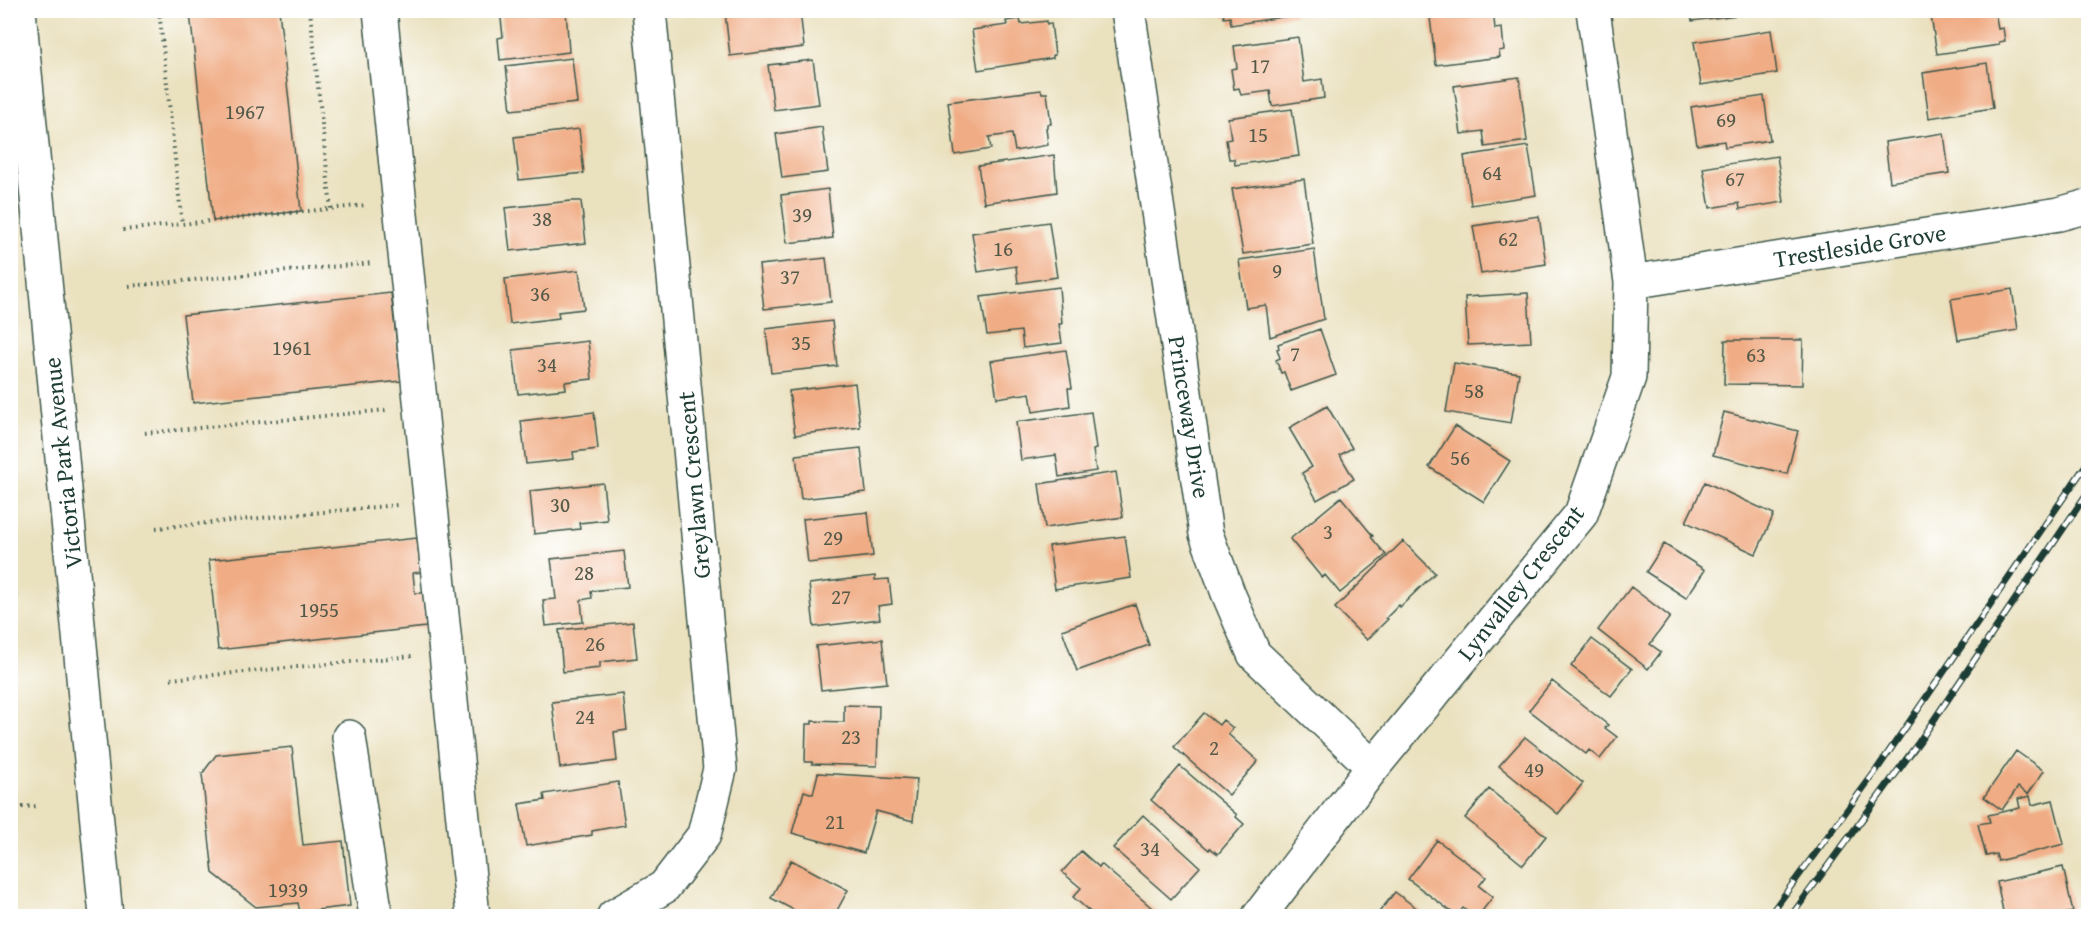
<svg xmlns="http://www.w3.org/2000/svg" width="2099" height="927" font-family="'Gentium Book Plus',serif">
  <rect width="100%" height="100%" fill="#fff"/>
  <filter id="ink" filterUnits="userSpaceOnUse"><feTurbulence type="fractalNoise" baseFrequency=".0167" numOctaves="2"/><feDisplacementMap in="SourceGraphic" scale="12" xChannelSelector="R" yChannelSelector="G"/><feConvolveMatrix kernelMatrix="1 2 1 2 8 2 1 2 1" color-interpolation-filters="sRGB"/></filter>
  <filter id="wash" filterUnits="userSpaceOnUse"><feTurbulence type="fractalNoise" baseFrequency=".008" numOctaves="4" result="noise"/><feDisplacementMap in="SourceGraphic" scale="24" xChannelSelector="R" yChannelSelector="G"/><feGaussianBlur stdDeviation="1.35" result="paint"/><feColorMatrix in="noise" values="0 0 0 0 0 0 0 0 0 0 0 0 0 0 0 0 0 1.4 0 .05"/><feComposite in="paint" operator="in"/></filter>
  <g filter="url(#wash)">
    <rect width="100%" height="100%" fill="#eae1bf"/>
    <g id="blocks">
      <path fill="#f0ac84" d="M213 10H279L301 211 213 221 190 13Z
        M500 10H566L569 52 500 60 498 38 503 37Z
        M737 10H800L804 47 730 56 725 12Z
        M1223 10H1295V15L1231 25 1230 17 1224 18Z
        M1493 10 1495 29 1502 28 1504 50 1499 51 1500 57 1436 65 1430 18Z
        M1691 10H1760V12L1692 21Z
        M1930 10H1995L1998 29 2003 28 2005 41 1999 42V45L1937 54Z
        M1020 19 1021 24 1047 21V24L1051 23 1055 55H1053V58L978 70 972 30 1007 25 1006 21Z
        M1771 30 1777 73 1701 85 1694 42Z
        M1298 37 1304 82 1322 79 1324 98 1272 106 1270 91 1241 95 1239 88 1234 89 1231 69 1237 68 1234 46Z
        M572 58 577 103 511 110 506 66Z
        M813 60 819 104 774 110 768 65Z
        M1987 63 1993 108 1929 118 1923 73Z
        M1519 77 1527 141 1485 147 1483 131 1461 134 1454 86Z
        M1041 90 1042 93H1047L1051 124H1047V128H1046L1048 145 1015 151 1012 134 989 137 991 149 955 155 948 102Z
        M1764 96 1770 140 1725 147 1724 141 1697 145 1691 107Z
        M1292 109 1299 156 1235 165 1234 159H1229L1226 140 1231 139 1228 118Z
        M822 127 828 172 782 178 776 134Z
        M579 129 584 173 519 180 514 137Z
        M1944 133 1949 173 1890 182 1885 142Z
        M1528 146 1536 195 1471 205 1464 156Z
        M1054 155 1057 192 984 203 978 166Z
        M1777 156 1784 202 1740 209 1739 203 1710 208 1703 168Z
        M1304 179 1313 244 1243 254 1232 189Z
        M828 189 833 238 787 243 781 195Z
        M571 201H581L586 243 510 251 505 208Z
        M1539 216 1546 264 1481 274 1473 226Z
        M1049 222 1057 277 1018 283 1016 266 978 272 972 233Z
        M1314 249 1324 319 1270 337 1266 305 1246 308 1239 260Z
        M826 258 831 302 764 309 759 265Z
        M579 270 584 309 558 312 559 318 510 324 505 279Z
        M1059 287 1062 324H1059L1062 343 1023 348 1021 331 987 335 981 297Z
        M2012 289 2018 330 1958 340 1951 299Z
        M391 293 401 381 193 403 183 315Z
        M1528 293 1531 342 1468 345 1465 297Z
        M832 321 837 366 771 373 766 329Z
        M1320 329 1336 375 1291 391 1284 372 1281 373 1276 360 1280 358 1277 349 1279 348 1278 344Z
        M1725 340H1803L1802 385 1724 384Z
        M588 341 592 379 565 382 566 389 518 394 513 350Z
        M1066 350 1072 388H1068L1070 406 1033 412 1030 393 997 398 991 361Z
        M1454 363 1519 373 1511 423 1446 412Z
        M855 383 860 427 795 435 789 391Z
        M1327 406 1352 448 1340 455 1354 479 1317 500 1302 473 1312 467 1289 428Z
        M594 412 598 449 573 452 574 459 526 464 521 421Z
        M1091 412 1096 449 1093 450 1096 471 1059 477 1056 455 1021 460 1016 422Z
        M1724 412 1798 431 1787 474 1713 455Z
        M1455 426 1510 461 1484 502 1429 467Z
        M861 448 866 492 801 499 796 455Z
        M1116 472 1123 517 1045 528 1039 484Z
        M1705 482 1774 514 1756 554 1686 522Z
        M603 483 607 520 579 523 580 529 534 534 530 491Z
        M1341 497 1373 536 1371 537 1386 555 1340 593 1325 575 1322 578 1290 539Z
        M868 512 873 556 808 563 803 519Z
        M1125 536 1131 578 1055 589 1049 546Z
        M417 538 421 572 413 573 415 593H423L426 627 218 650 209 560Z
        M1403 541 1435 573 1400 607 1399 605 1386 618 1388 619 1367 640 1335 608Z
        M1664 544 1705 570 1686 598 1646 572Z
        M624 551 628 587 591 591 592 598 581 600 583 622 546 626 543 600 556 599 551 559Z
        M875 576V580L889 579 892 604 878 606 880 619 814 627 809 584Z
        M1631 587 1670 617 1650 644 1661 652 1648 669 1598 630Z
        M1135 604 1149 645 1077 671 1062 630Z
        M633 622 637 658 600 662V668L563 672 559 630Z
        M882 639 887 683 821 690 816 646Z
        M1592 639 1632 669 1611 696 1571 666Z
        M1552 681 1608 725 1605 728 1617 737 1600 759 1589 750 1586 754 1529 710Z
        M623 694 627 730 614 732 617 761 560 768 552 702Z
        M844 705 879 706 877 766 812 764V762H805L806 724H812V721L844 722Z
        M1204 713 1219 725 1223 720 1233 728 1228 734 1258 761 1229 795 1174 747Z
        M1525 737 1583 783 1558 814 1499 766Z
        M292 747 303 845 343 841 350 906 300 912 298 903 256 907 213 873 202 774 216 755Z
        M2016 751 2044 771 2028 794 2018 787 2002 810 1984 797Z
        M1180 766 1237 815 1236 817 1244 824 1218 854 1210 848 1209 850 1151 800Z
        M818 773 917 779 913 821 876 811 864 853 792 833 804 791 813 794Z
        M618 782 625 825 592 831V835L526 846 519 804 545 800 544 794Z
        M1489 789 1546 836 1523 865 1465 818Z
        M2030 796 2032 805 2053 800 2064 844 1998 861 1996 854 1986 856 1978 824 1990 822 1988 815 2020 808 2018 799Z
        M1143 815 1200 867 1171 899 1113 848Z
        M1437 840 1486 877 1479 886 1493 897 1478 916H1474L1463 908 1457 916 1408 879Z
        M1081 851 1099 867 1101 864 1159 914 1157 916H1095L1073 897 1081 888 1062 872Z
        M791 860 848 890 834 916H805L771 898Z
        M2063 867 2073 912 2054 916H2004L1997 882Z
        M1395 892 1427 916H1376Z"/>
    </g>
  </g>
  <g filter="url(#ink)">
    <use href="#blocks" fill-opacity="0" stroke="#3d5649" stroke-width="1.5"/>
    <g fill="none" stroke-linecap="round" stroke-linejoin="round">
      <defs>
        <path id="minor" d="M380 10 473 916
          M1128 10 1206 534 1228 593 1254 654 1373 767
          M1631 282 2059 214 2088 206
          M349 737 376 916
          M614 916 664 887 704 835 720 769 649 10
          M1259 916 1373 767 1581 514 1629 377 1631 282 1593 10"/>
        <path id="major" d="M19 10 106 916"/>
      </defs>
      <use href="#minor" stroke="#3d5649" stroke-width="36"/>
      <use href="#major" stroke="#3d5649" stroke-width="36"/>
      <path stroke="#3d5649" stroke-width="4" stroke-dasharray="1.5 4.5" stroke-linecap="butt" d="M159 10 182 224
        M310 10 331 209
        M97 13 119 10
        M123 230 367 205
        M129 286 373 263
        M145 433 387 410
        M156 528 397 505
        M10 597 18 596
        M171 679 412 656
        M10 808 38 806"/>
      <use href="#minor" stroke="#fff" stroke-width="33"/>
      <use href="#major" stroke="#fff" stroke-width="33"/>
      <defs>
        <path id="rail" d="M1769 916 1875 772 2088 462
          M1791 916 1919 742 2088 492"/>
      </defs>
      <use href="#rail" stroke="#1f3d34" stroke-width="7"/>
      <use href="#rail" stroke="#fff" stroke-width="4.5" stroke-dasharray="14" stroke-linecap="butt"/>
    </g>
  </g>
  <g text-anchor="middle" stroke-width="6" stroke-linejoin="round" paint-order="stroke">
    <g font-size="21" fill="#535948">
      <text x="1260" y="73">17</text>
      <text x="245" y="119">1967</text>
      <text x="1726" y="127">69</text>
      <text x="1258" y="142">15</text>
      <text x="1492" y="180">64</text>
      <text x="1735" y="186">67</text>
      <text x="802" y="222">39</text>
      <text x="542" y="226">38</text>
      <text x="1508" y="246">62</text>
      <text x="1003" y="256">16</text>
      <text x="1277" y="278">9</text>
      <text x="790" y="284">37</text>
      <text x="540" y="301">36</text>
      <text x="801" y="350">35</text>
      <text x="292" y="355">1961</text>
      <text x="1295" y="361">7</text>
      <text x="1756" y="362">63</text>
      <text x="547" y="372">34</text>
      <text x="1474" y="398">58</text>
      <text x="1460" y="465">56</text>
      <text x="560" y="512">30</text>
      <text x="1328" y="539">3</text>
      <text x="833" y="545">29</text>
      <text x="584" y="580">28</text>
      <text x="841" y="604">27</text>
      <text x="319" y="617">1955</text>
      <text x="595" y="651">26</text>
      <text x="585" y="724">24</text>
      <text x="851" y="744">23</text>
      <text x="1214" y="755">2</text>
      <text x="1534" y="777">49</text>
      <text x="835" y="829">21</text>
      <text x="1150" y="856">34</text>
      <text x="288" y="897">1939</text>
    </g>
    <g font-size="24" fill="#1f3d34" stroke="#fff">
      <text transform="translate(1860 246) rotate(-9)" y="8">Trestleside Grove</text>
      <text transform="translate(1189 417) rotate(81)" y="8">Princeway Drive</text>
      <text transform="translate(63 463) rotate(-96)" y="8">Victoria Park Avenue</text>
      <text transform="translate(694 485) rotate(-95)" y="8">Greylawn Crescent</text>
      <text transform="translate(1521 583) rotate(-52)" y="8">Lynvalley Crescent</text>
    </g>
  </g>
  <rect width="2099" height="927" fill="none" stroke="#fff" stroke-width="36"/>
</svg>
